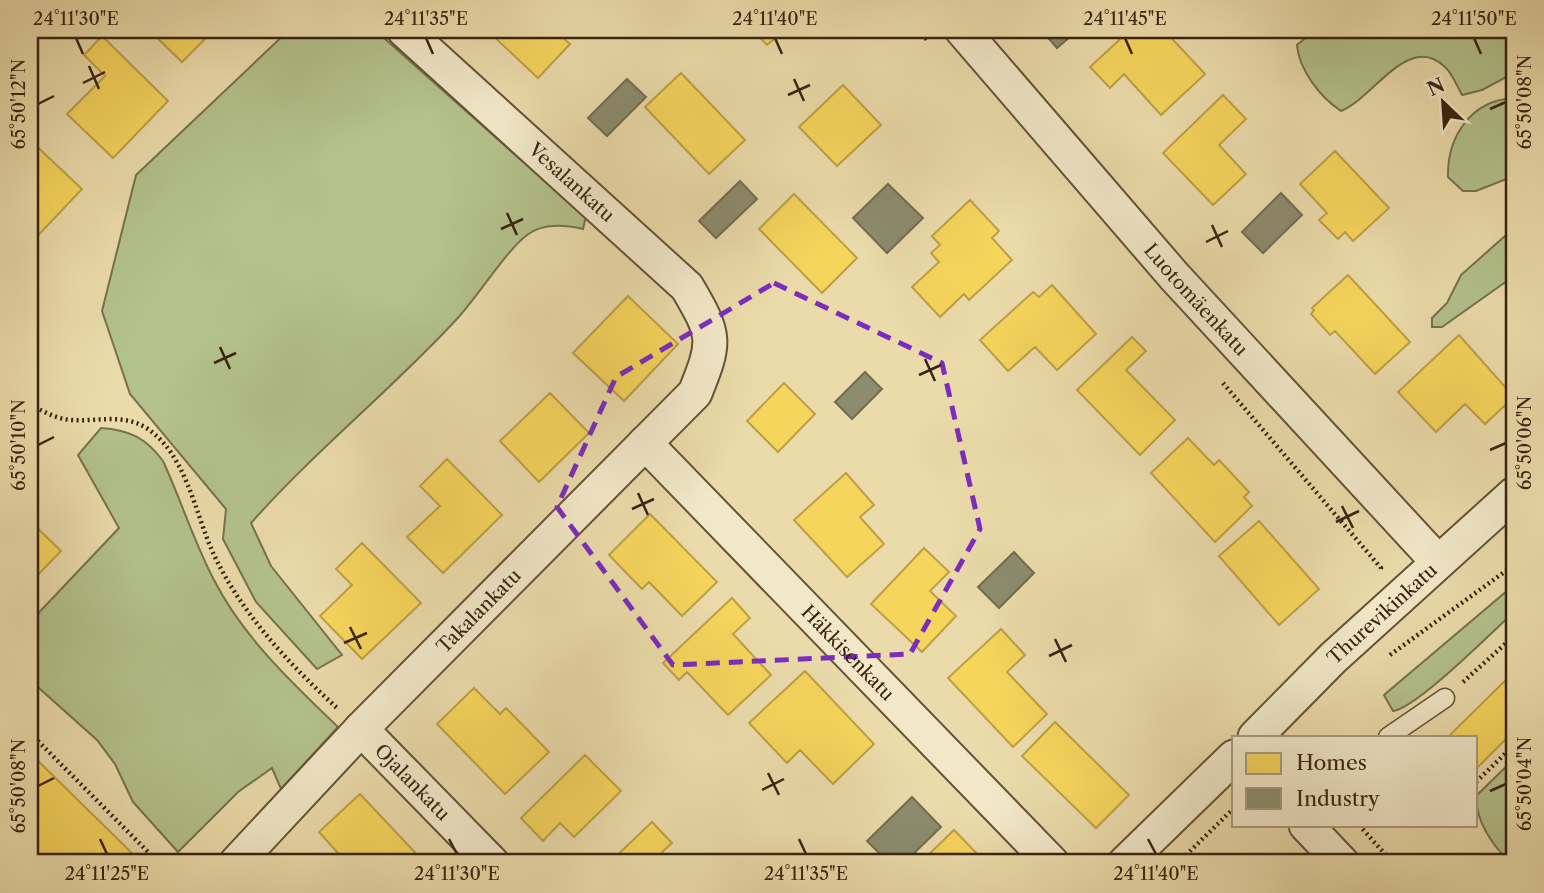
<svg xmlns="http://www.w3.org/2000/svg" width="1544" height="893" font-family="'Libre Caslon Text',serif">
  <rect width="100%" height="100%" fill="#ebdbaa"/>
  <filter id="stains"><feTurbulence type="fractalNoise" baseFrequency=".00286" numOctaves="4"/><feColorMatrix values="0 0 0 0 .2 0 0 0 0 .09 0 0 0 0 .02 0 0 0 .5 -.17"/></filter>
  <radialGradient id="worn" r=".72"><stop offset=".6" stop-color="#630" stop-opacity="0"/><stop offset="1" stop-color="#630" stop-opacity=".3"/></radialGradient>
  <path fill="#b3c18b" stroke="#76724e" stroke-width="2" d="M289 30H375L521 160 575 198 587 212 583 229C566 225 542 223 527 235 504 253 477 298 455 321 390 391 315 451 251 523L271 566 342 655 317 669 256 602 223 539 226 509 130 394 102 311 136 175Z
    M1315 30H1514V73L1482 90 1462 95C1457 86 1452 73 1445 67 1408 32 1375 97 1341 111 1320 97 1299 70 1297 45Z
    M1514 98V176L1476 191H1463L1448 177C1447 137 1471 100 1514 98Z
    M1514 228V276L1442 327H1432V318L1447 303 1461 275Z
    M101 428C130 430 146 438 163 461 181 500 194 542 214 580 243 637 293 684 338 727L281 789 272 768 238 792 178 852 133 802 115 764 97 740 30 680V622L119 528 78 455Z
    M1514 585V612C1493 631 1416 709 1393 711L1384 695Z
    M1514 759V863H1510C1493 845 1476 823 1476 796Z"/>
  <path fill="#f6d55c" stroke="#bda046" stroke-width="2" d="M149 30H214L182 62Z
    M493 30H554L570 44 538 78 490 33Z
    M753 30H785L767 45Z
    M1130 30H1164L1205 74 1161 115 1124 74 1110 88 1090 67Z
    M102 36 168 101 113 158 67 114 105 76 84 55Z
    M681 73 745 140 709 174 645 107Z
    M843 85 881 125 837 166 799 127Z
    M1223 95 1246 119 1219 145 1246 174 1213 205 1163 153Z
    M30 140 82 189 30 244Z
    M1335 151 1389 208 1353 241 1345 232 1338 239 1319 220 1327 213 1300 184Z
    M794 194 857 258 822 293 759 229Z
    M970 200 999 231 992 238 1012 260 969 300 964 294 940 317 912 287 939 262 931 253 940 245 932 236Z
    M1348 275 1410 342 1375 374 1335 331 1330 335 1311 314 1314 310 1312 308Z
    M1052 285 1096 334 1057 370 1035 347 1008 371 980 340 1033 292 1039 297Z
    M628 296 678 344 624 401 573 353Z
    M1459 335 1514 397 1485 424 1465 404 1436 432 1398 392Z
    M1132 337 1146 351 1126 370 1175 420 1140 455 1077 390Z
    M784 383 815 414 778 452 747 421Z
    M550 393 589 433 539 482 500 441Z
    M1188 438 1214 465 1219 460 1249 492 1244 497 1252 506 1215 542 1151 473Z
    M447 459 502 515 443 573 407 537 440 506 420 486Z
    M846 473 874 505 860 517 884 544 847 577 794 520Z
    M650 514 717 582 682 616 649 582 642 589 609 555Z
    M30 521 61 551 30 583Z
    M1259 521 1319 589 1279 625 1219 556Z
    M362 543 421 603 362 659 320 616 352 585 336 569Z
    M924 548 949 572 930 591 956 616 922 652 871 604Z
    M732 598 750 618 733 634 771 675 728 715 687 672 679 680 663 663Z
    M1001 629 1025 655 1007 672 1047 714 1013 747 948 678Z
    M1514 664V731L1476 769V737H1448L1514 672 1510 668Z
    M805 671 874 744 833 784 800 750 787 763 749 723Z
    M474 688 500 714 506 708 549 752 505 794 437 724Z
    M1055 722 1129 795 1096 828 1022 756Z
    M30 753 142 863H48L30 845Z
    M585 755 621 791 574 837 560 823 543 841 521 818Z
    M360 794 425 863H347L319 832Z
    M652 822 672 843 662 852 673 863H609Z
    M954 830 986 863H920Z"/>
  <path fill="#8c8c6e" stroke="#736c52" stroke-width="2" d="M1045 30H1078L1057 48 1043 32Z
    M627 79 646 97 607 136 588 118Z
    M740 181 757 199 716 238 699 221Z
    M888 184 923 218 887 253 853 218Z
    M1281 193 1302 215 1263 253 1242 232Z
    M865 372 882 389 852 419 835 402Z
    M1014 552 1034 573 999 608 978 587Z
    M912 797 941 827 904 863H889L867 841Z"/>
  <g fill="none" stroke-linecap="round" stroke-linejoin="round">
    <defs>
      <path id="lane" d="M1388 737 1445 698"/>
      <g id="street">
        <path id="s1" d="M962 30 1174 276 1438 562"/>
        <path id="s2" d="M645 443 1052 863"/>
        <path id="s3" d="M361 729 492 863"/>
        <path id="s4" d="M1255 737 1333 658 1514 494"/>
        <path d="M1306 825 1342 863"/>
        <path id="s5" d="M236 863 361 729 695 393C716 341 716 336 687 287L404 30"/>
        <path d="M1125 863 1234 757"/>
      </g>
    </defs>
    <use href="#lane" stroke="#665137" stroke-width="21"/>
    <use href="#street" stroke="#665137" stroke-width="37"/>
    <path stroke="#392311" stroke-width="4.5" stroke-dasharray="2 3.5" stroke-linecap="butt" d="M918 30 929 42
      M1223 383 1381 568 1380 571
      M30 405C41 410 53 417 64 419 93 424 121 411 148 429 187 456 195 514 214 555 242 614 289 664 337 708
      M1390 655 1514 565
      M1463 682 1514 636
      M30 733 159 863
      M1476 782 1514 745
      M1359 825 1393 863
      M1178 863 1234 808"/>
    <use href="#lane" stroke="#f2e8c8" stroke-width="18"/>
    <use href="#street" stroke="#f2e8c8" stroke-width="33"/>
  </g>
  <path fill="none" stroke="#7b2cbf" stroke-width="5" stroke-dasharray="14 9" stroke-linejoin="round" d="M774 283 942 363 980 529 910 654 673 665 557 507 616 377Z"/>
  <path fill="none" stroke="#392311" stroke-width="2.5" d="M76 38 83 54M426 38 433 54M775 38 782 54M1125 38 1132 54M1474 38 1481 54M89 66 99 89M794 79 804 101M83 83 105 72M788 95 810 85M38 104 54 96M1490 109 1506 102M507 213 517 235M1212 225 1222 247M501 229 523 219M1206 242 1228 231M220 347 230 369M925 359 935 381M214 363 236 353M919 375 941 365M38 445 54 437M1490 450 1506 443M638 493 648 515M1342 506 1353 528M632 509 654 499M1336 522 1359 511M350 627 361 649M1055 639 1066 662M344 643 367 633M1049 656 1072 645M768 773 779 795M38 786 54 778M762 790 784 779M1490 791 1506 784M100 839 107 854M449 839 457 854M799 839 806 854M1148 839 1156 854"/>
  <g text-anchor="middle" stroke-width="7" stroke-linejoin="round" paint-order="stroke">
    <g font-size="19" fill="#392311" stroke="#f2e8c8">
      <text transform="translate(572 182) rotate(42)" y="7">Vesalankatu</text>
      <text dy="7" stroke="none"><textPath href="#s1" startOffset="357">Luotomäenkatu</textPath></text>
      <text dy="7" stroke="none"><textPath href="#s5" startOffset="350">Takalankatu</textPath></text>
      <text dy="7" stroke="none"><textPath href="#s4" startOffset="177">Thurevikinkatu</textPath></text>
      <text dy="7" stroke="none"><textPath href="#s2" startOffset="292">Häkkisenkatu</textPath></text>
      <text dy="7" stroke="none"><textPath href="#s3" startOffset="74">Ojalankatu</textPath></text>
    </g>
  </g>
  <rect width="1544" height="893" fill="none" stroke="#ebdbaa" stroke-width="77"/>
  <rect x="1232" y="736" width="245" height="91" fill="#f2e8c8" stroke="#a8997f" stroke-width="2"/>
  <rect x="1246" y="753" width="35" height="21" fill="#f6d55c" stroke="#a8997f" stroke-width="2"/>
  <text x="1296" y="770" font-size="21" fill="#392311">Homes</text>
  <rect x="1246" y="788" width="35" height="21" fill="#8c8c6e" stroke="#a8997f" stroke-width="2"/>
  <text x="1296" y="806" font-size="21" fill="#392311">Industry</text>
  <g transform="translate(1443 102) rotate(335)" stroke="#f2e8c8" stroke-width="5" paint-order="stroke">
  <path d="M0-5L12 26L0 18L-12 26Z" fill="#392311"/>
  <text y="-10" font-size="19" font-weight="bold" text-anchor="middle" fill="#392311">N</text>
  </g>
  <rect x="38" y="38" width="1468" height="816" fill="none" stroke="#392311" stroke-width="2.5"/>
  <g font-size="18" text-anchor="middle" fill="#392311">
    <text x="76" y="25">24°11'30"E</text>
    <text x="426" y="25">24°11'35"E</text>
    <text x="775" y="25">24°11'40"E</text>
    <text x="1125" y="25">24°11'45"E</text>
    <text x="1474" y="25">24°11'50"E</text>
    <text transform="translate(1525 102) rotate(-90)" y="6">65°50'08"N</text>
    <text transform="translate(19 104) rotate(-90)" y="6">65°50'12"N</text>
    <text transform="translate(1525 443) rotate(-90)" y="6">65°50'06"N</text>
    <text transform="translate(19 445) rotate(-90)" y="6">65°50'10"N</text>
    <text transform="translate(1525 784) rotate(-90)" y="6">65°50'04"N</text>
    <text transform="translate(19 786) rotate(-90)" y="6">65°50'08"N</text>
    <text x="107" y="880">24°11'25"E</text>
    <text x="457" y="880">24°11'30"E</text>
    <text x="806" y="880">24°11'35"E</text>
    <text x="1156" y="880">24°11'40"E</text>
  </g>
  <rect width="100%" height="100%" filter="url(#stains)"/>
  <rect width="100%" height="100%" fill="url(#worn)"/>
</svg>
